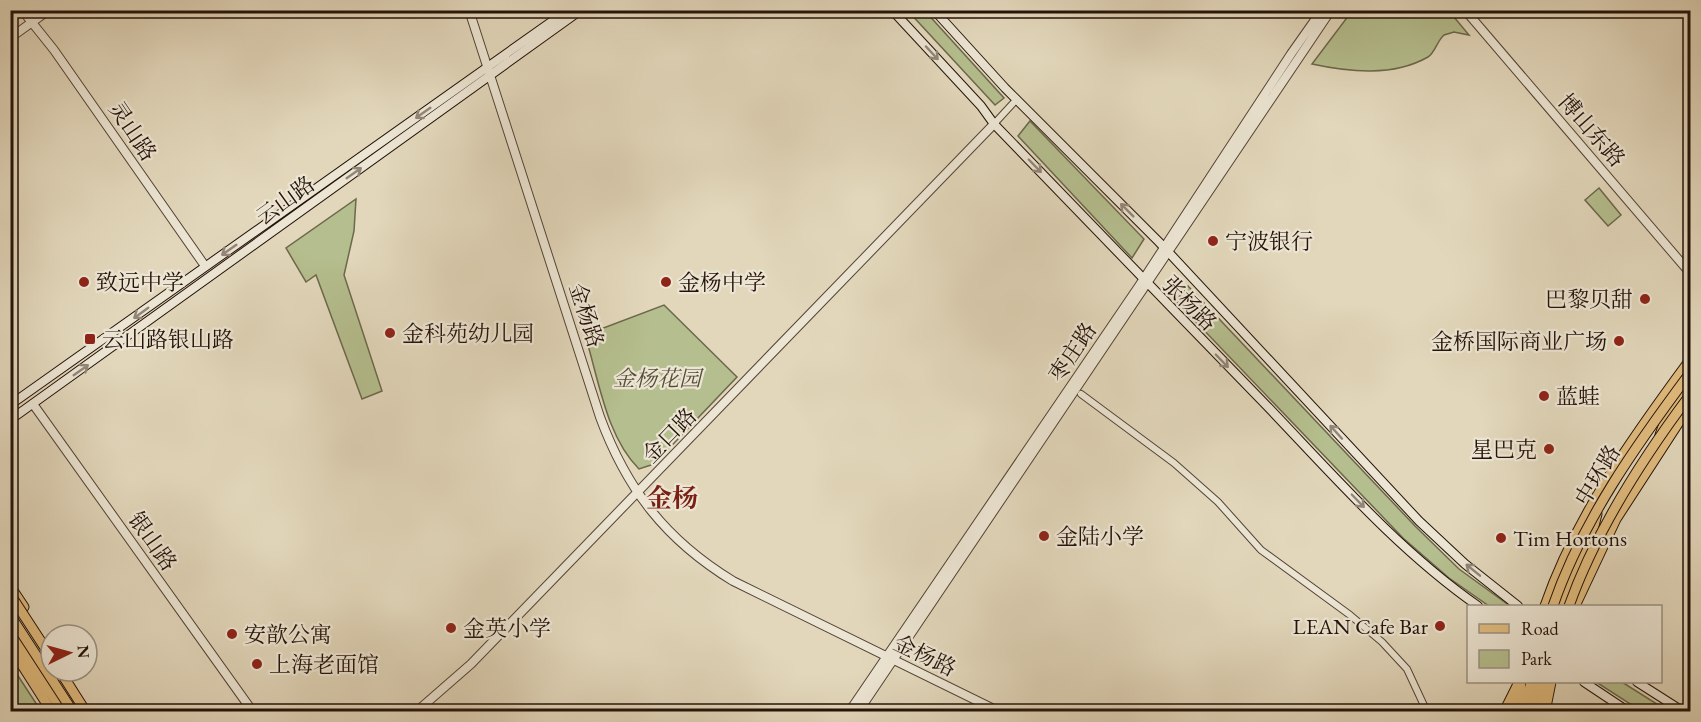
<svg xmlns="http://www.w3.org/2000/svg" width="1701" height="722" font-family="'EB Garamond','Noto Serif SC',serif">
  <rect width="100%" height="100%" fill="#e2d7bb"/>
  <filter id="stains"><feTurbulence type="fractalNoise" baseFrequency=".00333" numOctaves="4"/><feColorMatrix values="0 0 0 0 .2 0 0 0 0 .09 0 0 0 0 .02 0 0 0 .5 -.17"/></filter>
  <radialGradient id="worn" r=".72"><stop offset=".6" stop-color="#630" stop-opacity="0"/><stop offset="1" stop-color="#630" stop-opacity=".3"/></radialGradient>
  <path fill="#b5be8e" stroke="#6c684c" stroke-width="1.5" d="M908 11H925L1004 98 995 105Z
    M1352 11H1449L1469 35 1454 32 1444 35C1437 41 1435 53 1428 57 1393 77 1349 72 1312 64Z
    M1030 121 1144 239 1132 258 1018 136Z
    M1599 188 1621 215 1608 226 1585 200Z
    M356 199 354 231 344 275 382 391 362 399 316 275 306 282 286 248Z
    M1188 286 1415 526 1459 569 1510 606H1489L1449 578 1403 538 1176 301Z
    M664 305 737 377 654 464 639 469C606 436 599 380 585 335Z
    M10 665H11L41 711H11Z
    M1596 682H1622L1668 711H1641Z"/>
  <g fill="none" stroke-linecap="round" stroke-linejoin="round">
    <defs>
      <path id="minor" d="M994 124 1017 99
        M1081 394 1174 463 1218 502 1261 550 1350 615 1382 642 1407 669 1427 712"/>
      <path id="tertiary" d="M22 10 54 50 205 266
        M469 10 600 417C627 490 666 540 733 581L1000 712
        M1465 10 1690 273
        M10 38 49 10
        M33 404 253 712
        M416 712 471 664 994 124
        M849 712 1139 286 1291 54 1322 10
        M858 712 1331 10"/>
      <path id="secondary" d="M892 10 981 106 994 124C1085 219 1176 312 1267 406 1334 476 1398 550 1478 606
        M934 10 1005 88 1159 242 1419 521 1465 564 1518 606
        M10 405 568 10
        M10 420 581 10
        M1584 682 1629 712
        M1637 682 1684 712"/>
      <path id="primary" d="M1660 435 1667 415 1690 383
        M10 586 24 607
        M1545 606C1576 516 1634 436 1690 360
        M1561 606 1591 538 1597 514
        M1575 606 1616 519 1690 405
        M10 630 63 712
        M10 646 52 712
        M1504 712 1519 682
        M1519 712 1521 687
        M1531 712 1538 682
        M1545 712 1551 682"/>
      <path id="trunk" d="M60 671 86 712
        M1511 712 1521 682
        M1524 712 1531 682
        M1539 712 1545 682"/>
    </defs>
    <use href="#minor" stroke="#534336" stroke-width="8"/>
    <use href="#tertiary" stroke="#534336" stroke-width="10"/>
    <use href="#secondary" stroke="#231209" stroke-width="10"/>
    <use href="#primary" stroke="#231209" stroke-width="11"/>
    <use href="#trunk" stroke="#231209" stroke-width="11"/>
    <use href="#minor" stroke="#ece5d3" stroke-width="6"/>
    <use href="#tertiary" stroke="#ece5d3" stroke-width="8"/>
    <use href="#secondary" stroke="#ece5d3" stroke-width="8"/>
    <use href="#primary" stroke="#e1bc7e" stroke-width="9"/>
    <use href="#trunk" stroke="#e1bc7e" stroke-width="9"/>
    <defs>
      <path id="trunk-bridge" d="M10 594 51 657
        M1553 606C1582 521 1637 444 1690 373
        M1569 606C1596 530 1642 459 1690 395
        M10 615 73 712"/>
    </defs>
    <use href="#trunk-bridge" stroke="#231209" stroke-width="11" stroke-linecap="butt"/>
    <use href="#trunk-bridge" stroke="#e1bc7e" stroke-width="9"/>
  </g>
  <defs><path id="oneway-shaft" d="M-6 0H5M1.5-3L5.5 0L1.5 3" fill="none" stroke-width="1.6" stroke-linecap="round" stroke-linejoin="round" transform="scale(1.5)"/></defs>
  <g stroke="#928678">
    <use href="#oneway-shaft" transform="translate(932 53) rotate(47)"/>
    <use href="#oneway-shaft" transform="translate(423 113) rotate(145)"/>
    <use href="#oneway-shaft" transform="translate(1035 166) rotate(46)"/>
    <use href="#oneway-shaft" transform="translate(354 173) rotate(-35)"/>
    <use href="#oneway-shaft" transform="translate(1127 210) rotate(-135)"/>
    <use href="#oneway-shaft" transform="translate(229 250) rotate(145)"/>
    <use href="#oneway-shaft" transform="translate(141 313) rotate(144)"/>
    <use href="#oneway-shaft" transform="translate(1222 361) rotate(46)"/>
    <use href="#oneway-shaft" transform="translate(81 370) rotate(-35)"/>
    <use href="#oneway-shaft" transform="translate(1336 432) rotate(-132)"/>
    <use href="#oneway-shaft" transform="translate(1358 501) rotate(46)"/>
    <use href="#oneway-shaft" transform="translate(1473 570) rotate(-141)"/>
  </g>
  <g fill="#8f2418" stroke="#ece5d3" stroke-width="2">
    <circle cx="1213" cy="241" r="6"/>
    <circle cx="84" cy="282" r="6"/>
    <circle cx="666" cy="282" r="6"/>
    <circle cx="1645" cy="299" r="6"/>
    <circle cx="390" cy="333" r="6"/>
    <rect x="84" y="333" width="12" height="12" rx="3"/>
    <circle cx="1619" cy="341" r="6"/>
    <circle cx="1544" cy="396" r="6"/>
    <circle cx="1549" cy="449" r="6"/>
    <circle cx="1044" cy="536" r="6"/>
    <circle cx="1501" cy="538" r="6"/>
    <circle cx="1440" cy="626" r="6"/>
    <circle cx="451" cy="628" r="6"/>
    <circle cx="232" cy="634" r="6"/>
    <circle cx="257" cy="664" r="6"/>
  </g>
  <g text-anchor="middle" stroke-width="4.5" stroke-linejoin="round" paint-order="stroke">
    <g font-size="22" fill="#231209" stroke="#ece5d3">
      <text transform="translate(1592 130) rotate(49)" y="8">博山东路</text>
      <text transform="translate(133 131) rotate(56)" y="8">灵山路</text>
      <text transform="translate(285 200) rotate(-36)" y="8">云山路</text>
      <text transform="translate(1190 303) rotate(45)" y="8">张杨路</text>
      <text transform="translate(587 315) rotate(72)" y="8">金杨路</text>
      <text transform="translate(1072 352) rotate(-56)" y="8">枣庄路</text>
      <text transform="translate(669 435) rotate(-46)" y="8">金口路</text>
      <text transform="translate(1597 475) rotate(-59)" y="8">中环路</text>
      <text transform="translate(153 541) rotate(55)" y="8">银山路</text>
      <text transform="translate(925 655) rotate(26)" y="8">金杨路</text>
    </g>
    <g font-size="22" fill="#231209" stroke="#ece5d3" text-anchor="start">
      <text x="1225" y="249">宁波银行</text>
      <text x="96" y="290">致远中学</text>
      <text x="678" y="290">金杨中学</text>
      <text x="1633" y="307" text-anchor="end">巴黎贝甜</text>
      <text x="402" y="341">金科苑幼儿园</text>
      <text x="102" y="347">云山路银山路</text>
      <text x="1607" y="349" text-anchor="end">金桥国际商业广场</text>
      <text x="1556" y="404">蓝蛙</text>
      <text x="1537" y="457" text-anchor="end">星巴克</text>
      <text x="1056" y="544">金陆小学</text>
      <text x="1513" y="546">Tim Hortons</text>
      <text x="1428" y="634" text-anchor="end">LEAN Cafe Bar</text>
      <text x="463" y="636">金英小学</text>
      <text x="244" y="642">安歆公寓</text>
      <text x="269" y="672">上海老面馆</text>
    </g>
    <g font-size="22" font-style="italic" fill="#564e38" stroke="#ece5d3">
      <text x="657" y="386">金杨花园</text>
    </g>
    <g font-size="26" font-weight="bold" fill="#7a1f14" stroke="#ece5d3">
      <text x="672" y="507">金杨</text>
    </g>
  </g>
  <rect width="1701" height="722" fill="none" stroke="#e2d7bb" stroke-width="36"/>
  <rect x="12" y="12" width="1677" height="698" fill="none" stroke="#231209" stroke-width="3"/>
  <rect x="18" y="18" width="1665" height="686" fill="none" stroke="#231209" stroke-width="1.5"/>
  <rect x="1467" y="605" width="195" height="78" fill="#ece5d3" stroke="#9c9182" stroke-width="1.5"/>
  <rect x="1479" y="624" width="30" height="9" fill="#e1bc7e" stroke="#9c9182" stroke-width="1.5"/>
  <text x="1521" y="635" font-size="18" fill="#231209">Road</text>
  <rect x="1479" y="650" width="30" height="18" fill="#b5be8e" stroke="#9c9182" stroke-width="1.5"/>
  <text x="1521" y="665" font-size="18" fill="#231209">Park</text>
  <g transform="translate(69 653) rotate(85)"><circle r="28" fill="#ece5d3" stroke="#9c9182" stroke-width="1.5"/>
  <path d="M0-4.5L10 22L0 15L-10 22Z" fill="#8f2418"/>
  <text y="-9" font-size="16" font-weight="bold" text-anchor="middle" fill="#231209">N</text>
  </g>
  <rect width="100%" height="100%" filter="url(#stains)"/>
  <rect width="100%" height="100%" fill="url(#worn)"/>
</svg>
